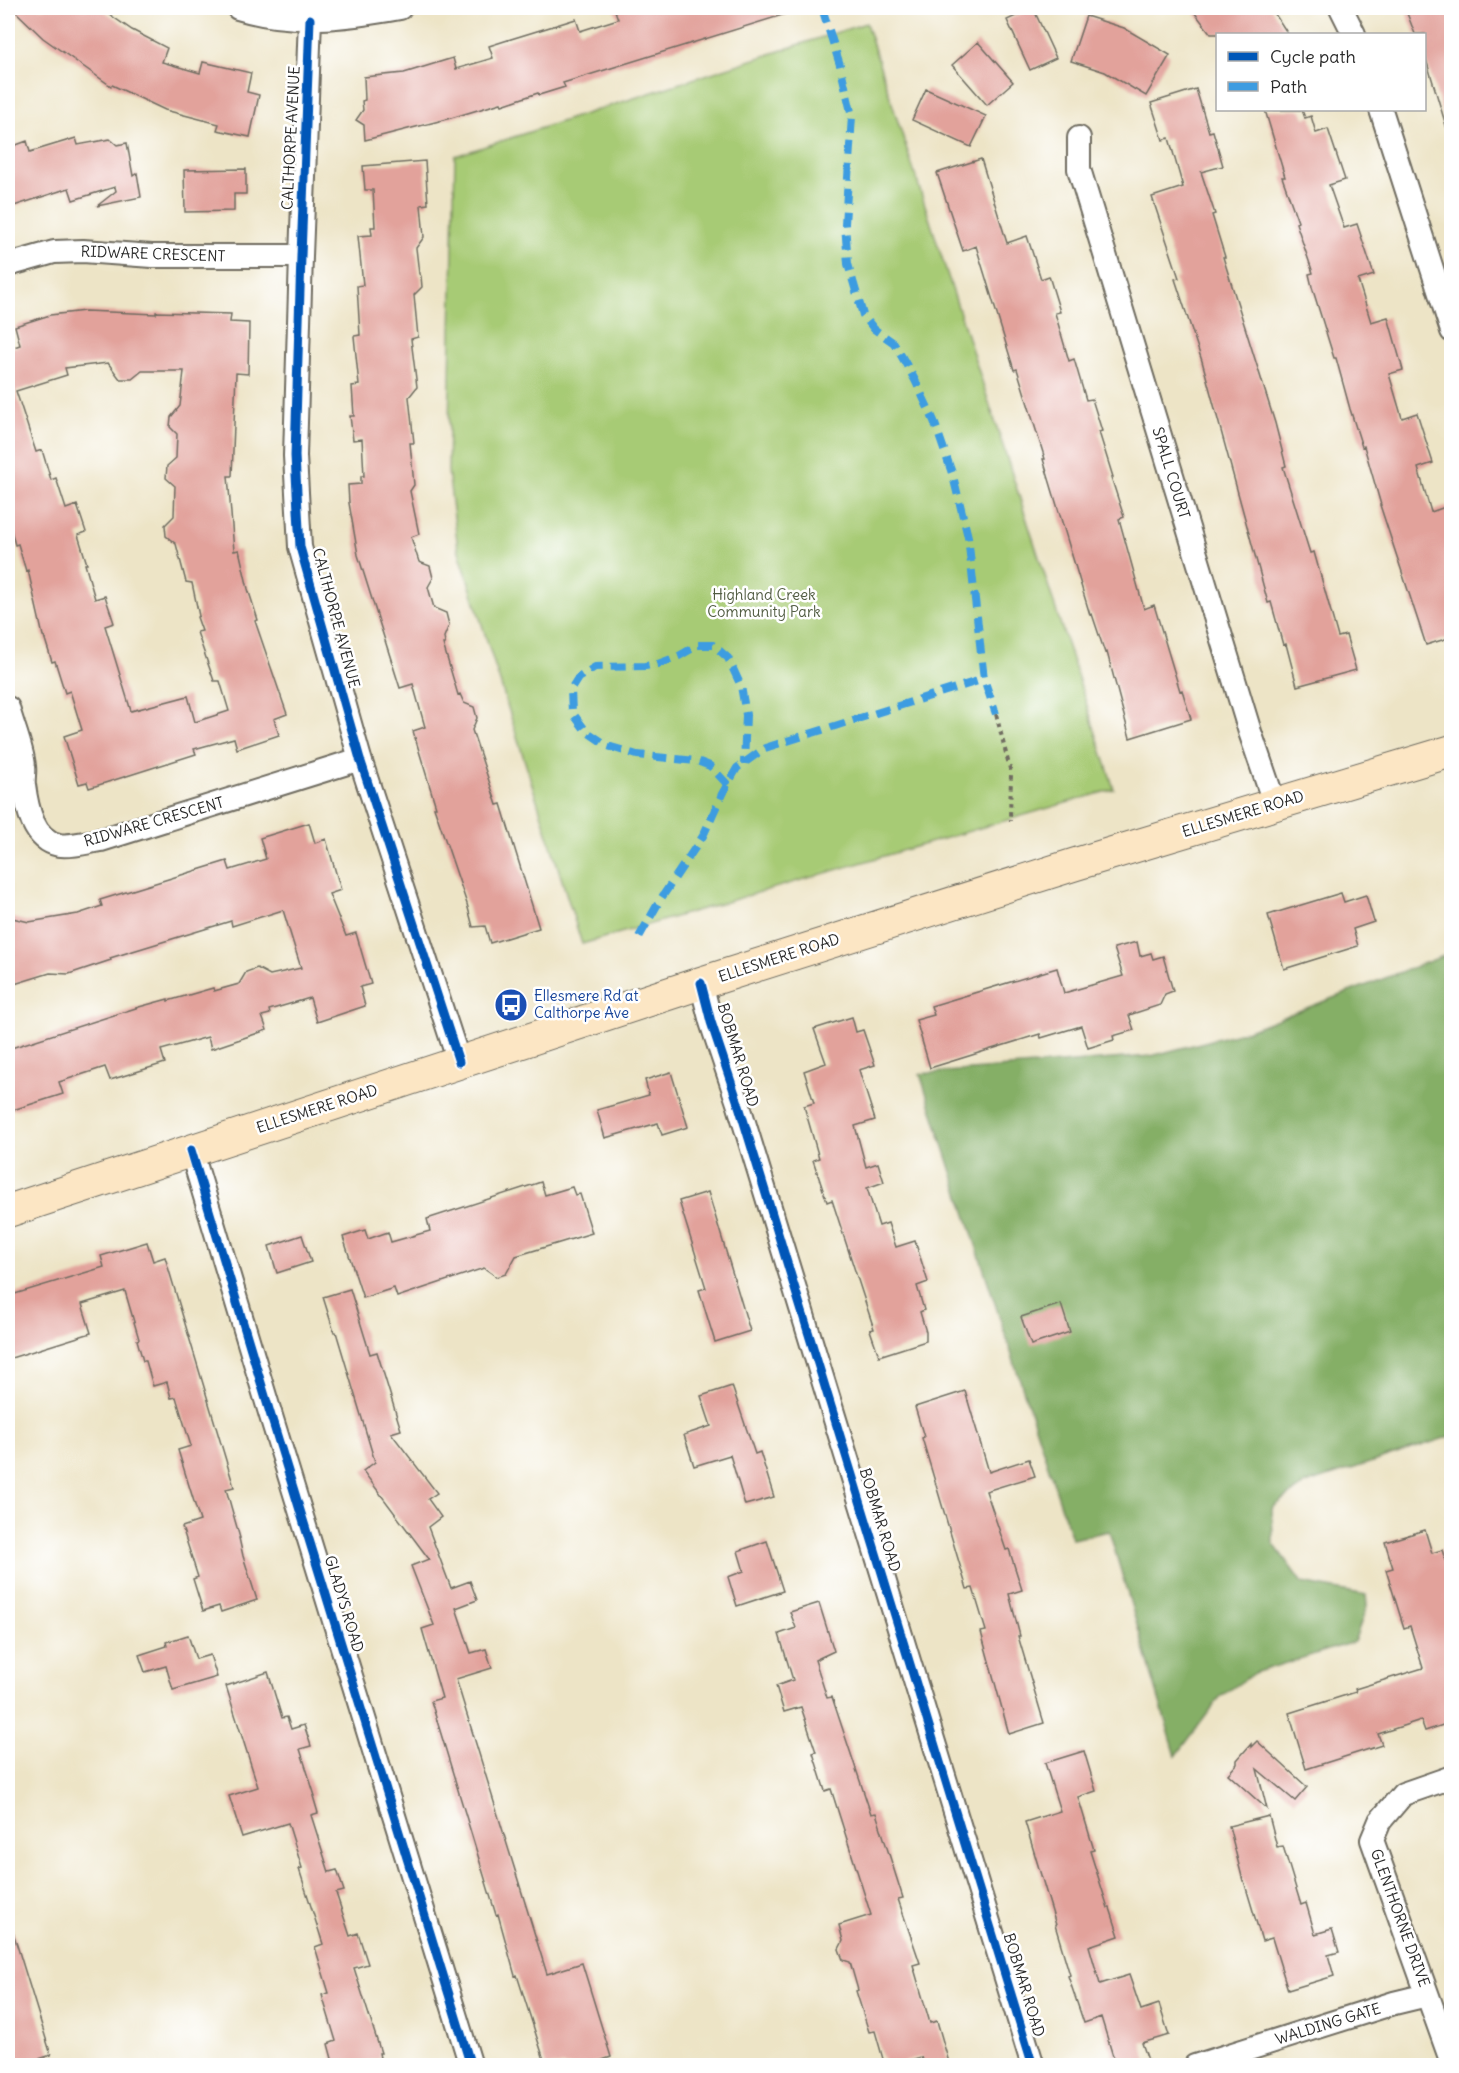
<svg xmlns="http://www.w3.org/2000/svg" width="1459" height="2073" font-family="Delius,sans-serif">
  <rect width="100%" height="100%" fill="#fff"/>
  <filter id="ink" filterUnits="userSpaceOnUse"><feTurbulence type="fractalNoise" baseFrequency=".0167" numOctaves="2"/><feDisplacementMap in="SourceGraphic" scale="12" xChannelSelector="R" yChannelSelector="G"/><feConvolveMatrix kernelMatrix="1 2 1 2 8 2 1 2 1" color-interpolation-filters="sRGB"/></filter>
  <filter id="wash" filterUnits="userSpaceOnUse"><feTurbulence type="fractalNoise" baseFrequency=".008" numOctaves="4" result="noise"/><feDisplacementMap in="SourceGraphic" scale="24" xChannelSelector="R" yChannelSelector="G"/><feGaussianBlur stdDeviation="1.35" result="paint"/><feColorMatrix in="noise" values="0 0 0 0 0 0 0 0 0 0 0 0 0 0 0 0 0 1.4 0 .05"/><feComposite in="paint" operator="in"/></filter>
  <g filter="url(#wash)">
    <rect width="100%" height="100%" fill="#ede4c6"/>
    <path fill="#a7cb74" stroke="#697b50" stroke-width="1.5" d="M866 23 1114 789 582 944 458 548 448 471 455 156Z"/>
    <path fill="#85af66" stroke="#586d48" stroke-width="1.5" d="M1451 953V1436L1306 1484 1272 1508 1273 1543 1302 1583 1366 1595 1367 1606 1354 1642 1254 1673 1220 1697 1176 1756 1109 1531 1072 1539 920 1074 1151 1056 1246 1031Z"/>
    <g id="blocks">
      <path fill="#e2a29b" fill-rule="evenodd" d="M12 8H100L132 30 167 48 162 62 200 73 203 62 251 73 247 92 259 95 250 137 217 130 219 124 165 110 112 85 111 86 43 38Z
        M614 8H792V12L563 83 565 87 539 95 538 93 502 105 501 103 451 118 365 140 364 125 356 120 363 110 362 101 365 100 364 77 404 73 453 58 456 69 493 58 489 46 511 39 576 19 580 31 618 19Z
        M1033 8 1056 58 1030 70 1007 20Z
        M1191 8H1271L1288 34H1211Z
        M1405 8H1452V129H1447L1425 56V34H1415Z
        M1086 16 1124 28 1170 55 1146 96 1105 72 1071 61Z
        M978 42 1013 82 987 105 952 65Z
        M926 89 986 116 971 147 912 120Z
        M1196 89 1209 132 1213 131 1223 166 1201 172 1215 214 1212 215 1225 257H1223L1275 423 1286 466 1283 467 1310 553 1314 552 1338 637 1346 635 1356 670 1297 686 1286 644 1283 645 1271 602 1268 603 1202 361 1175 279 1179 278 1152 197 1183 187 1169 138 1163 140 1151 103Z
        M1265 110H1302L1305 118 1311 116 1316 133 1328 129 1345 180 1329 185 1344 228 1357 224 1374 275 1358 280 1371 322 1388 317 1403 370 1389 374 1402 418 1417 413 1433 463 1418 468 1431 512 1448 506 1452 518V637L1426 645 1380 505H1381L1364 446 1362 447 1350 409 1336 358H1334L1312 287 1309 274 1313 273 1296 223 1298 222 1282 177H1285Z
        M76 138 78 145 110 139 117 145 127 143 133 176 137 173 141 197 97 206 116 191 115 187 73 200 69 188 8 208V148L27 141 30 152Z
        M981 159 1007 243 1027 236 1041 279 1049 276 1060 312 1055 313 1069 361 1074 359 1086 400 1092 399 1102 431 1099 432 1113 477H1111L1124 517 1119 519 1144 609 1154 605 1180 691 1182 690 1191 719 1130 738 1107 652 1105 653 1092 614 1090 615 1043 459H1045L1017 369 1014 370 976 246 963 251 937 173Z
        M425 161 428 204 421 205 424 237 416 248 419 274 421 276 422 287 414 295 418 337 411 339 417 387 409 397 414 443H410L414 485 410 491 419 534 411 537 419 562 430 566 433 578 428 587 434 608 446 613 449 625 444 637 445 644H443L458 695 460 694 464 703 474 707 477 718 472 730 497 805 501 804 539 928 490 943 485 926 473 927 467 904 434 807H436L413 731 425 727 413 684 400 688 358 555 349 503 348 485 361 484V476H364L362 439 353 440 350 416H354L352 386 359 385 354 336 360 335 357 286 363 285 358 236 372 235 371 227H375L373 190H365L363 166Z
        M246 169V194H234V211L185 212 184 170Z
        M85 311 156 314V312L231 314 230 322 249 323 248 374 236 373 232 476H228L234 551 239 550 248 589 258 620 255 621 287 714 274 719 279 735 237 749 234 738 194 749 196 754 89 788 87 782 79 784 64 736 82 730 70 691 65 693 55 661 52 662 44 636H43L28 570 26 571 18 544 15 545 8 518V349L20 345 15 326 50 315ZM108 363 120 379H132L142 371H184L180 406 171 417 170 427 177 434 176 458 167 466 166 478 175 486 174 516 165 525 166 536 176 544 186 582 192 583 199 616 197 617 202 631 197 632 214 681H220L229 711 195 722 188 696 131 711 105 626 114 623 105 596 95 599 85 564H87L78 535 86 532 77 505 66 509 56 478 51 480 42 450 36 452 16 391 67 375 65 368Z
        M309 823 315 843 326 839 341 890 329 894 346 936 356 933 363 957 371 984 360 987 365 1006 317 1022 310 998 269 1010 270 1014 262 1016 267 1030 211 1049 208 1037 161 1050 165 1063 110 1080 105 1067 59 1082 63 1094 13 1110 8 1094V1049L139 1007 168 999V1001L213 988 214 991 239 984 246 972 257 968 270 975 301 968 283 910 232 926 231 921 110 958 111 960 69 974 50 973 8 986V917L29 922 78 914 102 906 100 900 227 861 230 870 266 859 260 838Z
        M1341 893 1344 902 1366 895 1374 922 1353 929 1358 946 1284 969 1268 915Z
        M1137 942 1140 956 1151 953 1153 959 1163 956 1173 991 1165 994 1160 1005 1129 1015 1134 1030 1113 1036 1114 1040 1088 1048 1081 1026 1041 1038 1040 1034 930 1068 916 1020 934 1015 931 1006 1057 968 1064 993 1123 976 1114 948Z
        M852 1017 856 1032 863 1030 875 1065 859 1070 875 1120 855 1126 866 1167 878 1163 884 1182 867 1188 879 1226 888 1223 896 1247 915 1241 928 1282 917 1286 924 1310 920 1312 926 1332V1341L879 1356 870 1330 874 1329 832 1200 827 1202 813 1160 819 1158 804 1106 814 1103 804 1071 826 1063 814 1029Z
        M671 1072 688 1127 662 1135 658 1123 605 1138 597 1110 649 1095 645 1080Z
        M541 1182 545 1195 572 1187 575 1195 580 1194 592 1233 516 1256 506 1274 497 1277 484 1268 397 1297 394 1288 363 1298 343 1237 365 1230 368 1239 388 1232 391 1242 430 1231 427 1219Z
        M708 1192 750 1331 715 1342 699 1290 706 1288 679 1201Z
        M302 1235 311 1262 277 1273 269 1246Z
        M147 1242 153 1261 165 1257 234 1487 226 1489 240 1538H239L243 1556 257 1600 221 1612 219 1606 203 1611 193 1579 198 1577 182 1527 200 1521 178 1450 191 1446 176 1397 171 1398 167 1382 153 1386 146 1361H143L137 1340 139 1339 125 1291 82 1304 91 1333 8 1359V1296L104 1267 101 1256Z
        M350 1289 370 1354 377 1352 401 1430 391 1433 437 1493 428 1499 441 1517 428 1527 451 1588 470 1581 477 1600 456 1608 471 1653 486 1649 492 1668 456 1679 547 1974 582 1963 611 2057 585 2066H546L517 1975 515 1976 498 1914 496 1915 431 1701 442 1698 422 1629 434 1625 411 1566 429 1559 363 1471 375 1462 336 1332H334L323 1297Z
        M1061 1304 1070 1332 1031 1345 1021 1317Z
        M732 1386 755 1454 760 1452 774 1497 745 1505 730 1455 694 1466 684 1435 711 1426 701 1396Z
        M965 1391 989 1472 1029 1459 1035 1476 986 1491 1006 1550 1009 1549 1022 1590 1009 1594 1020 1636H1018L1044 1723 1009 1734 981 1632 986 1631 973 1588 967 1589 922 1438 924 1437 915 1407Z
        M1425 1530 1432 1553 1442 1550 1452 1580V1722L1425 1731 1421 1720 1378 1734 1382 1745 1306 1769 1289 1713 1356 1692 1355 1689 1423 1668 1410 1626 1404 1628 1386 1570 1393 1568 1385 1542Z
        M767 1541 783 1591 737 1606 728 1577 744 1571 738 1551Z
        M819 1603 834 1651 815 1660 827 1698 832 1697 871 1814 876 1813 903 1898 898 1899 920 1963 913 1965 930 2023 937 2021 950 2066H924L921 2057 891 2066H885L875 2031 869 2032 856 1991 858 1990 850 1962 843 1960 839 1949 843 1941 839 1925 871 1915 831 1789 825 1791 813 1753 816 1752 801 1707 784 1712 776 1686 793 1680 779 1634 796 1628 790 1612Z
        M188 1635 196 1659 210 1655 217 1677 173 1690 166 1666 145 1672 139 1655 167 1646 166 1642Z
        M268 1672 282 1718 287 1717 291 1729 304 1725 311 1746 300 1749 315 1796H313L318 1813 311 1815 329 1872 337 1870 344 1891 336 1893 350 1936 358 1933 368 1964 354 1968 381 2053H379L380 2058 354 2066H334L328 2044 336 2041 322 1995 329 1993 315 1947 323 1944 299 1869 302 1868 288 1823 242 1837 229 1796 258 1787 226 1686Z
        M1257 1741 1307 1787 1295 1801 1257 1769 1267 1809 1228 1774 1237 1764V1760L1251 1744V1747Z
        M1084 1751 1096 1791 1078 1797 1094 1850 1090 1851 1108 1908H1110L1119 1936 1089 1946 1100 1984 1129 1975 1141 2010 1159 2004 1169 2035 1142 2043 1148 2060 1130 2066H1116L1101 2017 1084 2023 1068 1976 1070 1975 1055 1925H1056L1025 1822 1060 1811 1045 1763Z
        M1269 1816 1277 1847 1283 1846 1301 1905 1306 1903 1315 1934 1332 1929 1339 1952 1328 1955 1334 1976 1288 1990 1272 1938 1262 1941 1244 1881H1243L1229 1826Z
        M12 1929 51 2055 18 2066H8V1930Z"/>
    </g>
  </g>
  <g filter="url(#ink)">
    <use href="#blocks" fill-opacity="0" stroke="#6f6c61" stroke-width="1.5"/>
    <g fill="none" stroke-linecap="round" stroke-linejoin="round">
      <defs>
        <path id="minor" d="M238 8C292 25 346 18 400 8
          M1341 8 1354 34
          M310 19 301 256 295 456 300 547 360 759 459 1062
          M1381 110 1452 331
          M1079 138V169L1250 732 1275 805
          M8 265 54 252 83 251 152 256H301
          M8 708C13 727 22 747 24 766 25 773 23 779 24 785 27 808 33 840 59 845 72 847 88 842 101 840L360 759
          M701 983 711 1022 739 1106 1033 2066
          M191 1150 271 1416 471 2066
          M1452 1777 1403 1794 1380 1821 1372 1840 1452 2063
          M1195 2066 1394 2003 1427 1995"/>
        <path id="secondary" d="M8 1211 701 983 1076 864 1452 751"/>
      </defs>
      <use href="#minor" stroke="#6f6c61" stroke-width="26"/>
      <use href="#secondary" stroke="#6f6c61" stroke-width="34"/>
      <path stroke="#6f6c61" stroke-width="4" stroke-dasharray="4.5 4.5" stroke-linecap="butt" d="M996 714 1011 773 1010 821"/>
      <use href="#minor" stroke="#fff" stroke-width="22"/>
      <use href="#secondary" stroke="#fce6c4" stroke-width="32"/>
      <path stroke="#3d9ce1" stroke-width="8" stroke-dasharray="15 8" stroke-linecap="butt" d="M822 8 840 65 852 116 845 224 848 264 863 315 874 329 894 343 915 380 934 421 953 476 968 537 984 679 996 714
        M728 785 710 766 697 761 637 755 608 746 586 731 572 712 571 689 578 678 595 667 645 666 658 664 679 656 698 645H713L728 658 741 686 746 715 744 764
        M639 937 660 900 703 836 722 794 737 768 765 748 984 679"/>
      <defs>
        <path id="cycleway" d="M310 19 301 256 295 456 300 547 360 759 459 1062
          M701 983 711 1022 739 1106 1033 2066
          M191 1150 271 1416 471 2066"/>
      </defs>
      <use href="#cycleway" stroke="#fff" stroke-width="13"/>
      <use href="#cycleway" stroke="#0057b8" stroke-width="9"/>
    </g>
  </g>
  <defs>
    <symbol id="bus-disc" viewBox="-11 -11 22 22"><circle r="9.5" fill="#1a4fb4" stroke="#fff"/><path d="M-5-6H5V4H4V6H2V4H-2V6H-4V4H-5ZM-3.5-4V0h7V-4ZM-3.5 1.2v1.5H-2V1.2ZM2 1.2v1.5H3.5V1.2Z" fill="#fff"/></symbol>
  </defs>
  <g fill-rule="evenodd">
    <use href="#bus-disc" x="492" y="986" width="38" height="38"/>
  </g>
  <g text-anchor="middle" stroke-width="5" stroke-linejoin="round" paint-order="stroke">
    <g font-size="15" fill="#2b2b2b" stroke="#fff">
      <text transform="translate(291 138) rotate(-87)" y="5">CALTHORPE AVENUE</text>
      <text transform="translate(153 254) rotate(2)" y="5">RIDWARE CRESCENT</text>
      <text transform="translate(1171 473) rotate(73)" y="5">SPALL COURT</text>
      <text transform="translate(336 618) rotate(75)" y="5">CALTHORPE AVENUE</text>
      <text transform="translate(1243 814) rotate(-17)" y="5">ELLESMERE ROAD</text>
      <text transform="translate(154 822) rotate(-16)" y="5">RIDWARE CRESCENT</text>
      <text transform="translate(779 958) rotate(-18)" y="5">ELLESMERE ROAD</text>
      <text transform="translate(738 1055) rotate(73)" y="5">BOBMAR ROAD</text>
      <text transform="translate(317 1109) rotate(-18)" y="5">ELLESMERE ROAD</text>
      <text transform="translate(880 1520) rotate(73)" y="5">BOBMAR ROAD</text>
      <text transform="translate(344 1604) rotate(73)" y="5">GLADYS ROAD</text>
      <text transform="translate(1400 1918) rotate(70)" y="5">GLENTHORNE DRIVE</text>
      <text transform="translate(1024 1985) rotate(73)" y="5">BOBMAR ROAD</text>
      <text transform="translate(1328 2024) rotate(-17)" y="5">WALDING GATE</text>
    </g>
    <g font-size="15" fill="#505b41" stroke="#fff">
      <text x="764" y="600">Highland Creek<tspan x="764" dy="17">Community Park</tspan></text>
    </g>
    <g font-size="15" fill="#164399" stroke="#fff" text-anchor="start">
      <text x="534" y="1001">Ellesmere Rd at<tspan x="534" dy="17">Calthorpe Ave</tspan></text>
    </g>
  </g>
  <rect width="1459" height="2073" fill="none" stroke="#fff" stroke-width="30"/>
  <rect x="1216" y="33" width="210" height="78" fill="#ffffff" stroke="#aaaaaa" stroke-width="1.5"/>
  <rect x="1228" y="52" width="30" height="9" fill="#0057b8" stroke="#aaaaaa" stroke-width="1.5"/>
  <text x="1270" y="63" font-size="18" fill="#2b2b2b">Cycle path</text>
  <rect x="1228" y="82" width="30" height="9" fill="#3d9ce1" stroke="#aaaaaa" stroke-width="1.5"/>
  <text x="1270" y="93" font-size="18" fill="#2b2b2b">Path</text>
</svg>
